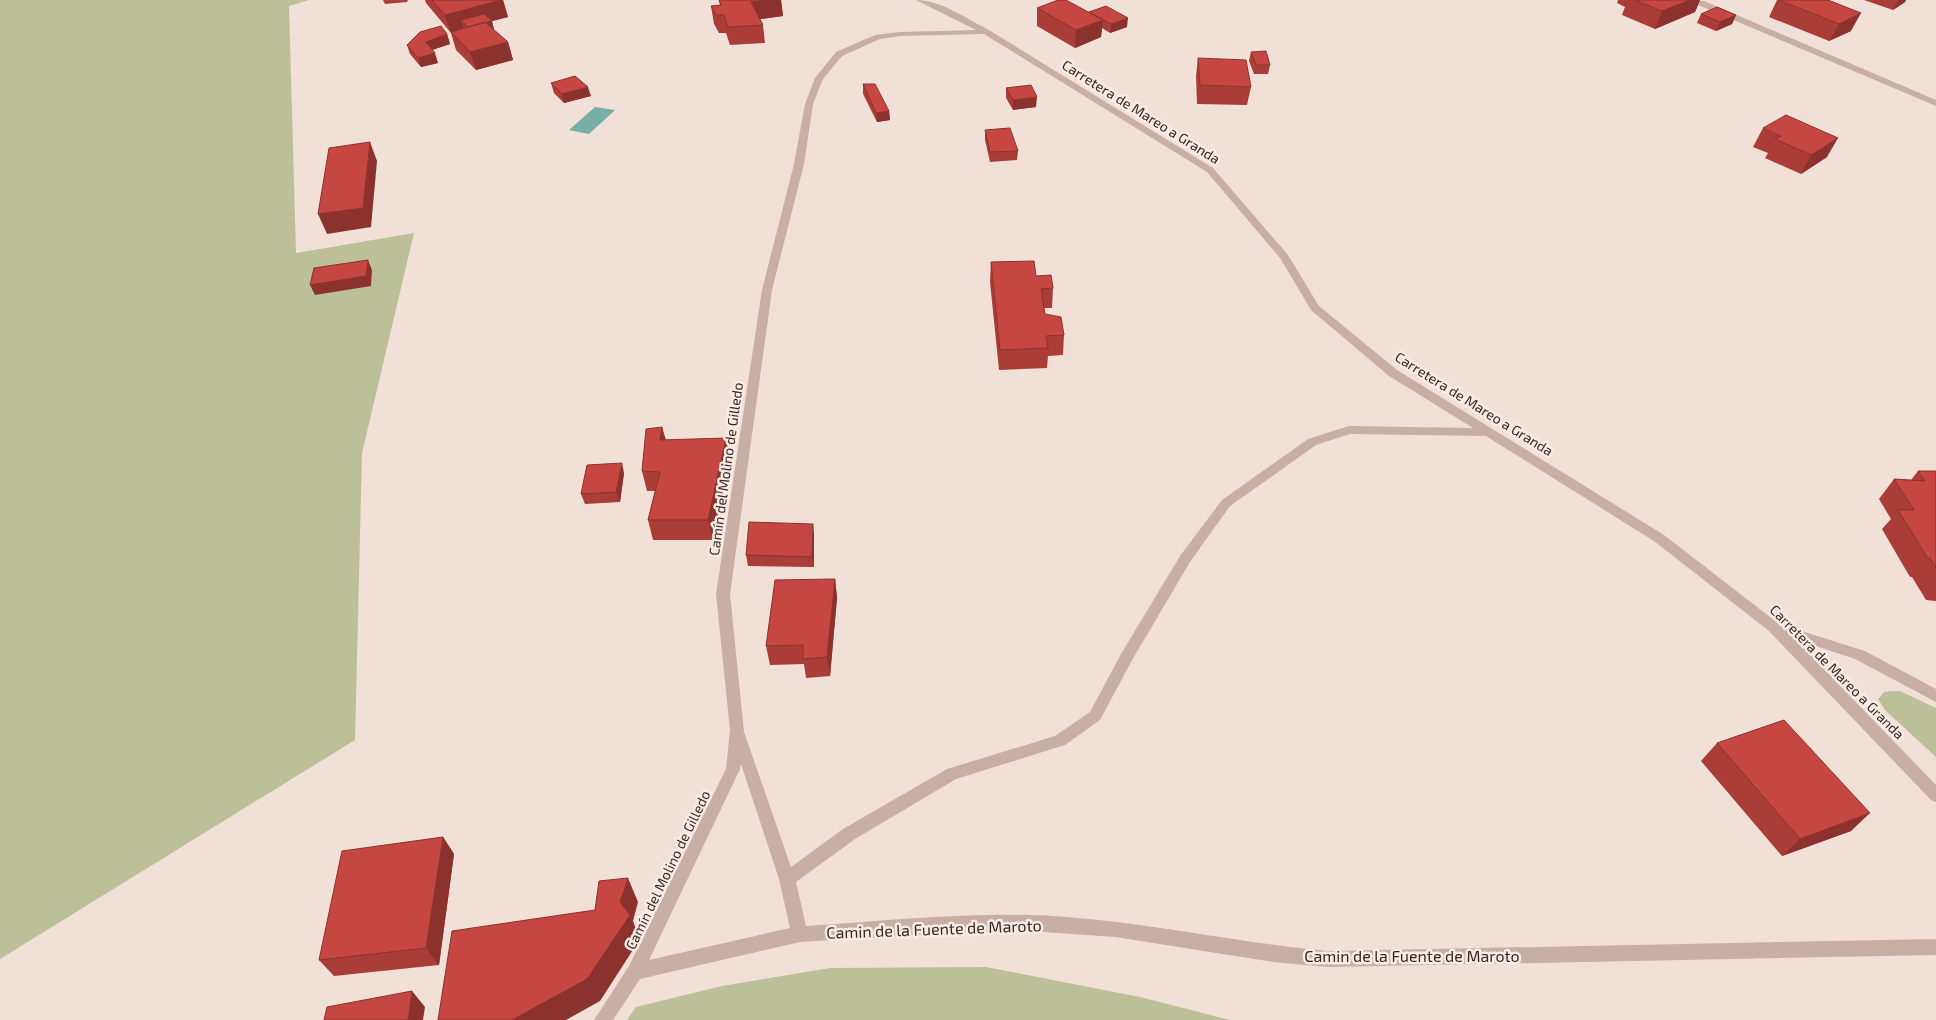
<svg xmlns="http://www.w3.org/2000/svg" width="1936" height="1020" font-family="'Exo 2',sans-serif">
  <rect width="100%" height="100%" fill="#f1e0d8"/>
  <path fill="#bbc098" d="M0 0H309L289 6 296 253 414 233 362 453 355 740 0 959Z
    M1891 691H1900L1936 708V757L1885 710 1878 699 1884 692Z
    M986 967 1140 997 1230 1020H627L636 1007 722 986 830 968Z"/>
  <path fill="#77aea5" d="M595 107 615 110 589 134 569 130Z"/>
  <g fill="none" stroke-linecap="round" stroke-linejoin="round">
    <path fill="#c9aea4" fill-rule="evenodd" d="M916 0C941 0 967 19 989 30L1213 168 1288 255 1319 306 1397 370 1664 535 1779 624 1865 651 1936 689V702L1855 659 1795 639 1936 785V802L1931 800 1769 631 1654 541 1486 436 1350 434 1316 445 1230 506 1190 562 1131 662 1100 720 1065 745 956 779 855 839 796 882 806 926C880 921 956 913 1030 915 1130 918 1228 942 1328 951L1936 939V955L1328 967 1273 962 1115 937 1030 931 949 933 800 942 640 979 613 1020H594L629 966 726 769 730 730 716 594 762 290 794 164 805 104 815 78 836 52 875 35 900 32 976 30ZM984 34 1207 172 1280 258 1311 310 1389 376 1473 428 1349 426 1308 439 1222 500 1180 556 1121 654 1090 712 1055 736 947 769 843 829 791 867 744 732 730 594 772 290 804 164 813 104 823 79 842 56 880 39 900 36ZM741 764 779 879 790 928 649 960 740 769Z
      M1698 1H1704L1936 100V106L1698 5Z"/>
  </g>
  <path fill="#aa3d38" d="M383 0H408L407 2 385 4Z
    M425 0H503L508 17 492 21 494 30H493L508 42 513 60 476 70 456 50 451 33 426 3Z
    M719 0H781L783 16 760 19 763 25 765 43 730 45 726 33H719L714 24 711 6 720 5Z
    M1618 0H1700L1695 12 1655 29 1622 15 1625 7 1617 3Z
    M1777 0H1828L1851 31 1829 41 1769 17Z
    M1864 0H1906L1905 2 1893 10Z
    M1037 8 1089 12 1127 27 1110 33 1102 28 1101 37 1075 48 1037 26Z
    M1701 14 1736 15 1732 24 1716 31 1697 23Z
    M447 34 450 44 432 50 438 63 421 67 410 54 407 45Z
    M1251 52 1270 65 1268 74H1254L1249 61Z
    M1198 58 1251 87 1247 105 1197 104 1196 76Z
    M551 83 591 96 564 103 554 93Z
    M863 84 889 111 890 120 877 122 863 94Z
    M1006 88 1036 107 1013 110 1006 98Z
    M1763 128 1827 157 1801 174 1765 158 1768 153 1753 147Z
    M985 130 1018 151 1017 160 990 162 985 140Z
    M991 262 1036 276 1053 288 1052 308H1044L1045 314 1064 335 1063 355 1048 356 1047 368 999 370 990 282Z
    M662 427 666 440 730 458 713 540H653L648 520 655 491H647L642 471Z
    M1918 471H1936V601L1926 600 1912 577H1910L1882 529 1891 519 1879 499 1894 479 1911 480Z
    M624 473 620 502 585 504 581 494Z
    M814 534V567L748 566 746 555Z
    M835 579 837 598 830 676 806 678 804 664 770 665 766 646Z
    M1717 743 1851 831 1782 856 1701 761Z
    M443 837 454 854 439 965 334 976 319 960Z"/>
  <path fill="#8b322e" d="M501 0H503L508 17 492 21 494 30 472 37 469 28 461 20 464 29 451 33 445 15Z
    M768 0H781L783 16 754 20 751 2Z
    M1690 0H1700L1695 12 1655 29 1662 11Z
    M1899 0H1906L1905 2 1893 10Z
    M1861 13 1851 31 1829 41 1839 24Z
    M1736 15 1732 24 1716 31 1720 22Z
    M1128 18 1127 27 1110 33 1111 24Z
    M1103 20 1101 37 1075 48 1076 30Z
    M447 34 450 44 429 51 426 42Z
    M508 42 513 60 476 70 470 52Z
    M435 53 438 63 421 67 418 58Z
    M588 87 591 96 564 103 562 94Z
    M1037 97 1036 107 1013 110V100Z
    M889 111 890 120 877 122 876 113Z
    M1838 138 1827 157 1801 174 1811 155Z
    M370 142 377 161 371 227 327 234 318 214Z
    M368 260 372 270 371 286 315 295 310 285Z
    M662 427 667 447 660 440Z
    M726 438 730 458 713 540 708 520Z
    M622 463 624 473 620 502 616 492Z
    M813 524 814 534V567L812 557Z
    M835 579 837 598 830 676 827 657Z
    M1870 813 1851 831 1782 856 1800 839Z
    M443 837 454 854 439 965 426 948Z
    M628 878 638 902 633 921 640 939 600 1001 566 1020H512L620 902Z
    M412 991 425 1007 423 1020H408Z"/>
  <path fill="#c64741" stroke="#8b322e" d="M432 0H501L445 15Z
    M719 0H768L751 2 763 25 728 27 724 15H716L711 6 721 5Z
    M1058 0H1066L1103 20 1076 30 1037 8Z
    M1635 0H1690L1662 11Z
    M1779 0H1828L1861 13 1839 24Z
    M1106 6 1128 18 1111 24 1089 12Z
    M1717 7 1736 15 1720 22 1701 14Z
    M484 14 492 21 468 27 461 20Z
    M485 22 508 42 470 52 451 32Z
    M441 26 447 34 426 42 435 53 418 58 407 45 420 32Z
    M1266 51 1270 65H1256L1251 52Z
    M1198 58 1246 60 1251 87 1200 85Z
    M575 76 588 87 562 94 551 83Z
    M863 84H875L889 111 876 113Z
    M1031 85 1037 97 1013 100 1006 88Z
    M1786 115 1838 138 1811 155 1775 139 1781 136 1763 128Z
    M1010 128 1018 151 990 152 985 130Z
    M370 142 363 208 318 214 329 148Z
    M368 260 366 276 310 285 314 268Z
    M1034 261 1036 276 1051 275 1053 288 1041 289 1045 314 1061 317 1064 335 1046 336 1048 348 1000 350 991 262Z
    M662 427 660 440 726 438 708 520H648L660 472 642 471 646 429Z
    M622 463 616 492 581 494 587 465Z
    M1918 471H1936V568L1930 558 1927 557 1898 510H1914L1894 479 1925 481Z
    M749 522 813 524 812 557 746 555Z
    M835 579 827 657 803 659V645L766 646 775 580Z
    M1784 720 1870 813 1800 839 1717 743Z
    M443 837 426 948 319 960 342 851Z
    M628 878 620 902 630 915 587 979 512 1020H438L452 931 595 910 599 881Z
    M412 991 408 1020H324L327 1007Z"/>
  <g text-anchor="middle" stroke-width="5" stroke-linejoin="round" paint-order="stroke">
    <g font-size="14" fill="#342826" stroke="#f9ebe4">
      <text transform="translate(1141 112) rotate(32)" y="5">Carretera de Mareo a Granda</text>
      <text transform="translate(1474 404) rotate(32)" y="5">Carretera de Mareo a Granda</text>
      <text transform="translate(726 469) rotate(-82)" y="5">Camín del Molino de Gilledo</text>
      <text transform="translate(1837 672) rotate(45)" y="5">Carretera de Mareo a Granda</text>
      <text transform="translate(668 870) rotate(-64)" y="5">Camín del Molino de Gilledo</text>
    </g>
    <g font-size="16" fill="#342826" stroke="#f9ebe4">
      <text transform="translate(934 929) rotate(-2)" y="6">Camin de la Fuente de Maroto</text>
      <text x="1412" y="962">Camin de la Fuente de Maroto</text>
    </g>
  </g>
</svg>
